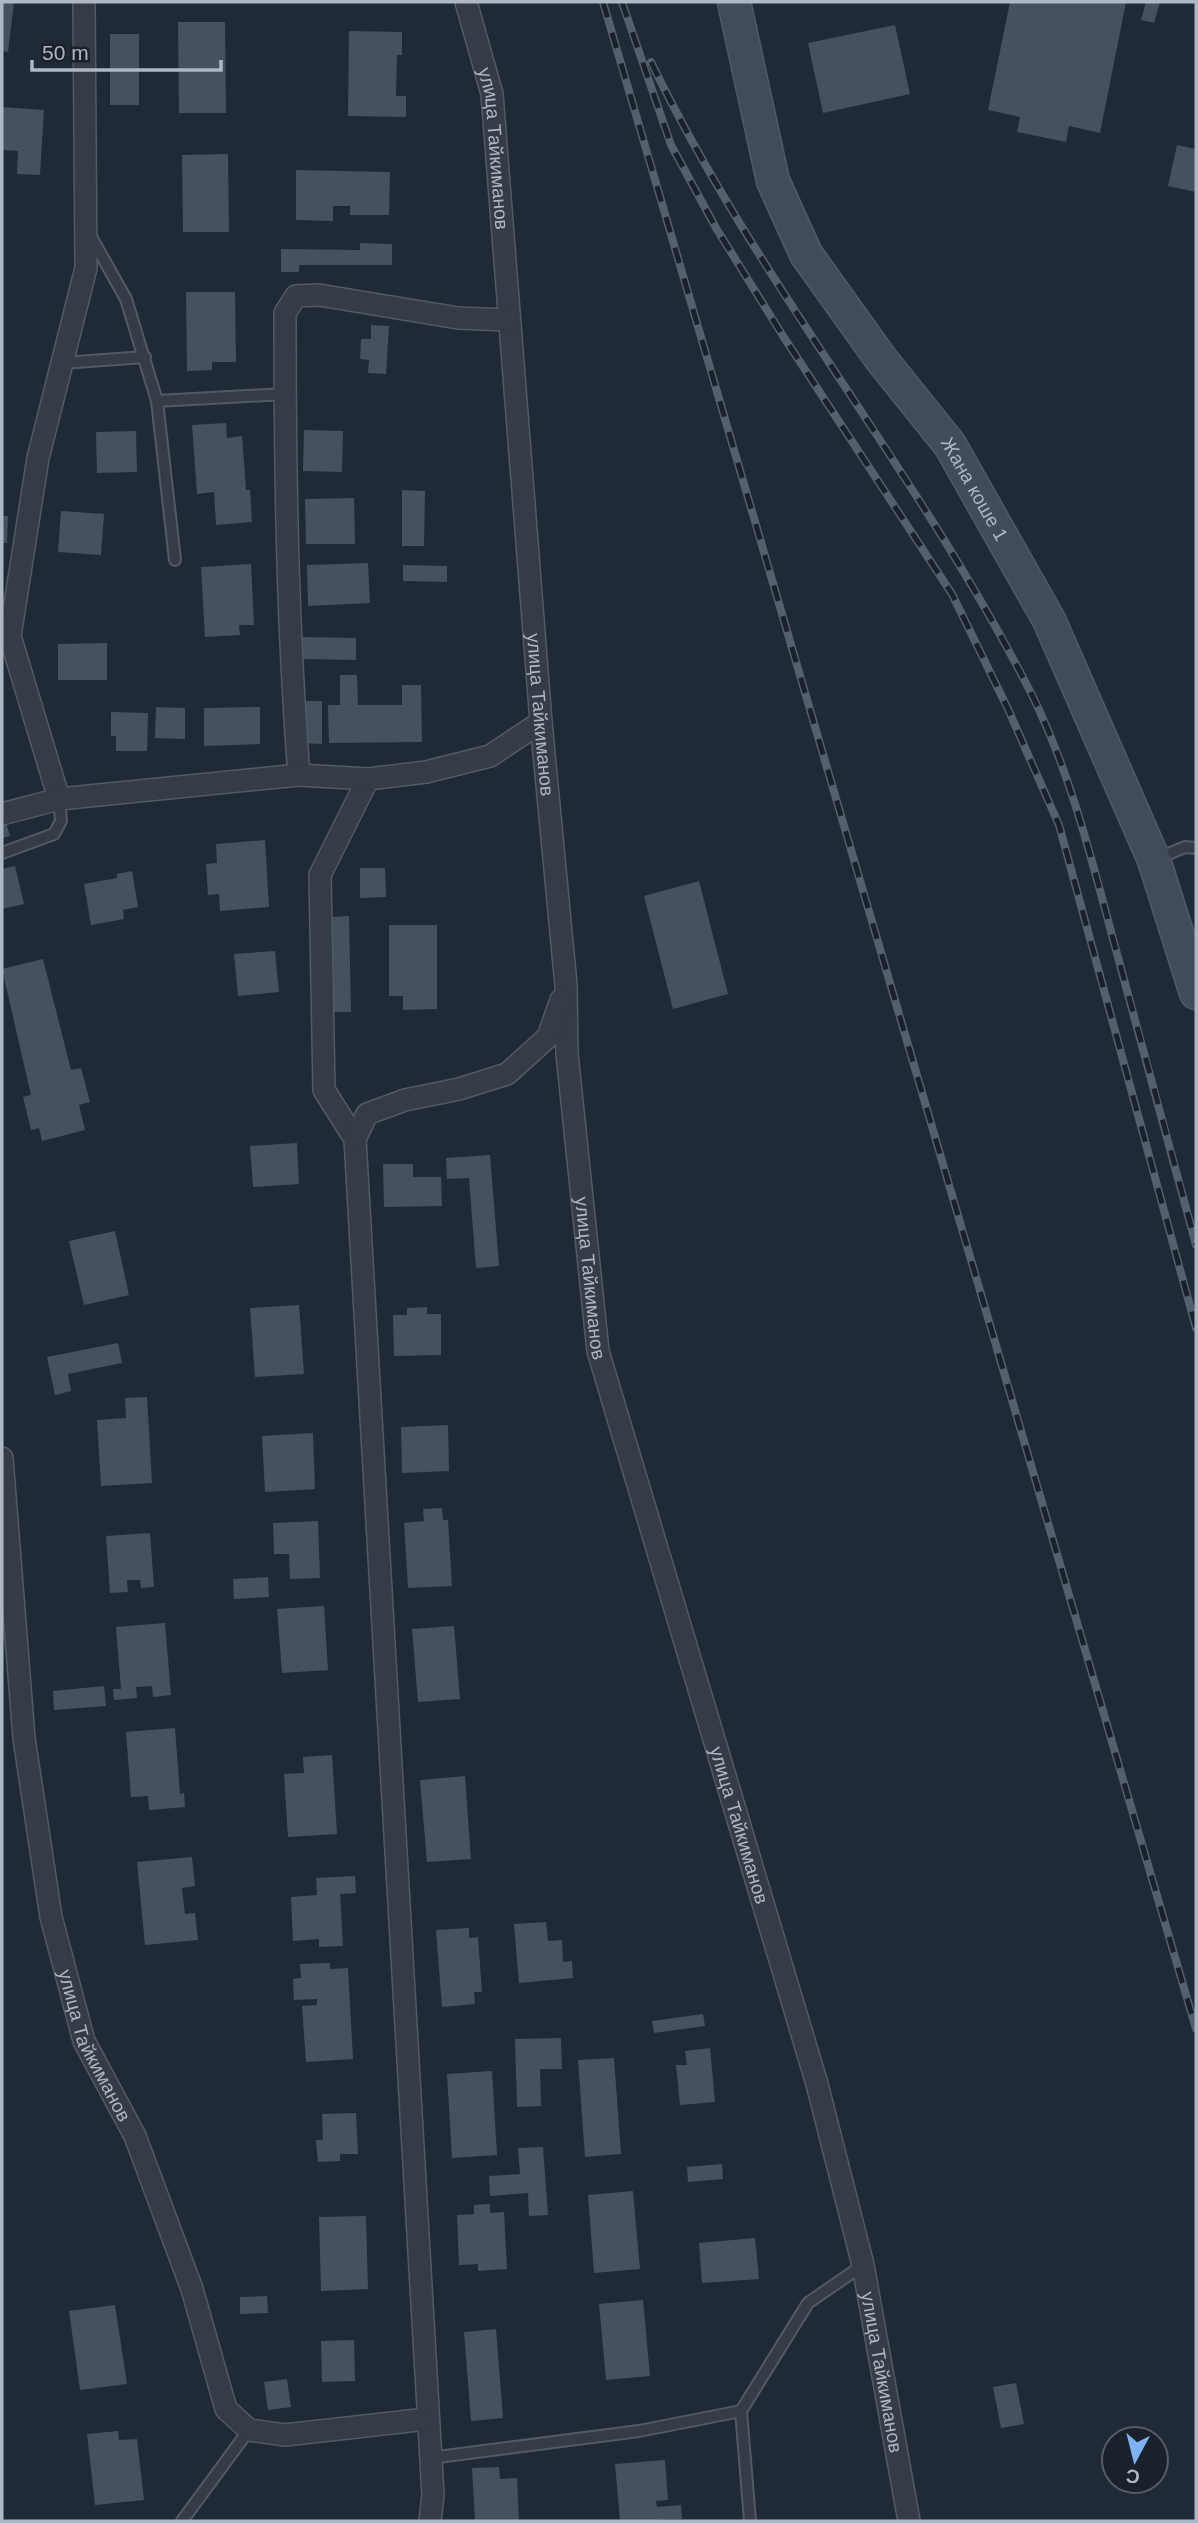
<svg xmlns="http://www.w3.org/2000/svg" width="1198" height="2523" font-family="Helvetica,sans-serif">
  <rect width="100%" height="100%" fill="#202a36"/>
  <path fill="#465160" d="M2 2H14L8 52 2 51Z
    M1010 2H1126L1100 133 1069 126 1066 142 1017 132 1020 117 988 110Z
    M1146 2H1160L1154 23 1141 20Z
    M178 22H225L226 113H179Z
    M895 25 910 94 823 113 808 43Z
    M349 31 402 32V55H397L396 96H406V117L348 116Z
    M110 34H139V105H110Z
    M2 107 44 110 40 175 17 174 18 151 2 150Z
    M1177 145 1196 149V192L1168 186Z
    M228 154 229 232H183L182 155Z
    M296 170 390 172 389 215H350V206H333V221L296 220Z
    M360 243 392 244V265H299V272H281V249L360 250Z
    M186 292H235L236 362H212V370L187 371Z
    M371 325 389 326 386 374 368 373 369 360 360 359 361 339H371Z
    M226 423 227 438 242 436 246 490H250L252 522 216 525 214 492 197 494 192 425Z
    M304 430 343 431 342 472 303 471Z
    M136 431 137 472 97 473 96 432Z
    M402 490 425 491 424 546H402Z
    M354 498 355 544H306L305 499Z
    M61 511 104 514 101 555 58 552Z
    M2 516H8L7 543H2Z
    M368 563 370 603 308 606 307 565Z
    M251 564 254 625H239L240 635 205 637 201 567Z
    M403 565 447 566V582L403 581Z
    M302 637 356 638V660L302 659Z
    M107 643V680H58V644Z
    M340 675H357L358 705H402V685H421L422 742 329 743 328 705H340Z
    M303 701H322V744L304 743Z
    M156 707 185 708V739L155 738Z
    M260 707V744L204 746V708Z
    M111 712 148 713 147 751H116V736H111Z
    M5 819 10 836 2 838V820Z
    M265 840 269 907 220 911 219 894 208 895 206 864 217 863 216 844Z
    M15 866 24 904 2 909V869Z
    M360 868H385L386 897 360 898Z
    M132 871 138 907 123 910 124 919 91 925 84 884 117 878V874Z
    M699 881 728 994 673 1009 644 896Z
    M349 916 351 1012H334L332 917Z
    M389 925H437V1009L403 1010V996H389Z
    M275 951 279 992 238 996 234 954Z
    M43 959 71 1070 81 1068 90 1102 79 1105 85 1130 42 1141 39 1128 31 1130 23 1097 31 1095 2 969Z
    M297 1143 299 1184 253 1187 250 1146Z
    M490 1155 499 1266 476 1268 469 1178 447 1179 446 1158Z
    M383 1164H413V1177H441L442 1206 384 1207Z
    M115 1231 129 1295 84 1305 69 1241Z
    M299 1305 304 1374 255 1377 250 1308Z
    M427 1307V1314H441V1355L394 1356 393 1315H407V1308Z
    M118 1343 122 1363 68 1374 71 1391 55 1395 47 1357Z
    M147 1397 152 1483 101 1486 97 1420 126 1418 125 1398Z
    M448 1425 449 1471 402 1473 401 1427Z
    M313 1433 315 1489 265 1492 262 1436Z
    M442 1508 443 1520H448L452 1586 408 1588 404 1523 424 1521 423 1509Z
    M318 1521 320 1578 290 1579 289 1554H274L273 1523Z
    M150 1533 154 1587 141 1588 140 1580H127L128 1592 110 1593 106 1536Z
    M268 1577 269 1597 234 1599 233 1579Z
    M324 1606 328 1670 282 1673 277 1609Z
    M165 1623 171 1695 153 1697 152 1686 136 1687 137 1698 114 1700 113 1689H121L116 1627Z
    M454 1626 460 1699 418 1702 412 1629Z
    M104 1686 106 1706 54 1710 53 1691Z
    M175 1728 180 1794 184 1793 185 1807 149 1810 148 1796 131 1797 126 1732Z
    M332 1755 337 1834 288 1837 284 1774 304 1773 303 1757Z
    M465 1776 471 1859 427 1862 420 1780Z
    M192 1857 195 1886 182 1888 185 1914 195 1913 198 1940 145 1945 137 1862Z
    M355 1876 356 1893 340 1894 343 1946 319 1947V1939L293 1941 291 1897 317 1895 316 1878Z
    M546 1922 548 1941 562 1940 563 1962 572 1961 573 1978 519 1983 514 1924Z
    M469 1928V1938L478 1937 482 1992H474L475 2004 442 2007 436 1930Z
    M330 1963V1969L348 1968 353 2059 306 2062 302 2006 317 2005V1999L294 2000 293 1979 301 1978 300 1964Z
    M703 2014 705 2026 654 2033 652 2021Z
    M561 2038 562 2069H540L541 2106 517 2107 515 2039Z
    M710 2048 715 2102 680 2105 676 2065H687L685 2051Z
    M614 2058 621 2154 585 2157 578 2060Z
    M492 2071 497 2155 452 2158 447 2074Z
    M356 2113 358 2154H340V2161L318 2162 316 2140H323L322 2114Z
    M543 2147 548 2215 529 2216 528 2193 490 2196 489 2176 520 2174 518 2148Z
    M722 2164 723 2179 688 2182 687 2167Z
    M633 2191 640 2269 594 2273 588 2195Z
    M490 2204V2213L504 2212 507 2269 478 2271V2264L459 2265 457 2215 474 2214V2205Z
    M366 2216 368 2289 321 2291 319 2217Z
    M755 2238 759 2279 702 2283 699 2243Z
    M267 2296 268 2313 240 2314V2297Z
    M643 2300 650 2376 606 2380 599 2304Z
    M115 2305 127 2384 80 2390 69 2311Z
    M496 2329 503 2418 471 2421 464 2332Z
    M354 2340 355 2381 322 2382 321 2341Z
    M287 2379 291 2407 268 2410 264 2382Z
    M1016 2383 1024 2424 1001 2428 993 2387Z
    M118 2431 119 2440 137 2439 144 2500 95 2505 87 2434Z
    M665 2460 668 2500 656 2501 657 2507 681 2505 682 2519 620 2521 615 2464Z
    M499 2467 500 2479 517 2478 519 2521H475L472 2468Z"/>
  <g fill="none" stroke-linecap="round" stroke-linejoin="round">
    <defs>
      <path id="lane" d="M90 235 126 299 157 401 175 560
        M62 363 145 357
        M157 401 285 394
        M2 853 54 834 61 821 59 799
        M1156 859 1185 847 1196 848
        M741 2411 750 2521
        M430 2458 639 2431 741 2411 808 2303 863 2265
        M182 2521 249 2430"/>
      <g id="street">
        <path id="s1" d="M466 2 492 94 541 722 566 985 567 1054 598 1351 817 2084 863 2265 909 2521"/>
        <path d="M299 775C287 621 285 468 285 313L296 296 319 295 458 318 508 320"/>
        <path d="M368 779 320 875 324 1090 355 1139 433 2495 430 2521"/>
        <path d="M59 799 10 636 38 458 86 268 84 2"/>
        <path d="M2 814 59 799 299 775 368 779 426 772 490 756 541 722"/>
        <path d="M355 1139 367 1114 405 1100 459 1089 507 1074 548 1037 561 1000"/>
        <path id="s2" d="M2 1458 24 1738 51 1917 84 2041 135 2136 192 2289 226 2409 249 2430 285 2435 427 2419"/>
      </g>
      <g id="secondary">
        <path id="s3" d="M734 2 773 181 806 254 881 359 950 445 1049 620 1154 860 1196 993"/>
      </g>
    </defs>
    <use href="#lane" stroke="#515a65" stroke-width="14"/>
    <use href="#street" stroke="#515a65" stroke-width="24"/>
    <use href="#secondary" stroke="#515a65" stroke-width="35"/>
    <use href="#lane" stroke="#343c47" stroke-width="10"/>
    <use href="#street" stroke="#343c47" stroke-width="21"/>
    <use href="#secondary" stroke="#424b5a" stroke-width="32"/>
    <defs>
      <path id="rail" d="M603 2 1196 2029
        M622 2 671 145 716 228 783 336 952 594 1008 709 1059 825 1196 1328
        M651 62C758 284 921 475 1032 695 1070 772 1091 857 1113 939 1141 1041 1169 1143 1196 1245"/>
    </defs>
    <use href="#rail" stroke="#55606e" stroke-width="8"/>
    <use href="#rail" stroke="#19212b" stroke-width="5" stroke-dasharray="16" stroke-linecap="butt"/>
  </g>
  <g text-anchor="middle" stroke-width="5" stroke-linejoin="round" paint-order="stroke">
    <g font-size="19" fill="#aeb7c4" stroke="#19212b">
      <text dy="7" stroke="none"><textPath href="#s1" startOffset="150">улица Тайкиманов</textPath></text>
      <text dy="7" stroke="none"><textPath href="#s3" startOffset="553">Жана коше 1</textPath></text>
      <text dy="7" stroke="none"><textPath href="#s1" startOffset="718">улица Тайкиманов</textPath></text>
      <text dy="7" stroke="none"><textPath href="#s1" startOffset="1284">улица Тайкиманов</textPath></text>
      <text dy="7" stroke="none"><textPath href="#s1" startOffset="1852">улица Тайкиманов</textPath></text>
      <text dy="7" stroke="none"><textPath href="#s2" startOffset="598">улица Тайкиманов</textPath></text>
      <text dy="7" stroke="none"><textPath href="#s1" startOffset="2418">улица Тайкиманов</textPath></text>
    </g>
  </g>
  <rect width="1198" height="2523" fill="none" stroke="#aeb7c4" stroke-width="7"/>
  <g transform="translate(1135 2460) rotate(187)"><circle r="33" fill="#19212b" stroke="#555d68" stroke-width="2"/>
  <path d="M0-5L12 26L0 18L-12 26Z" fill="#81b1f5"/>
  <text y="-10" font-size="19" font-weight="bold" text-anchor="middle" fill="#aeb7c4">С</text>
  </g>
  <path d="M32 60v10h189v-10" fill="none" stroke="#aeb7c4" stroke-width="3.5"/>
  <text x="42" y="60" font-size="21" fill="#aeb7c4" stroke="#19212b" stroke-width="5" paint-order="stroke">50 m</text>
</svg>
